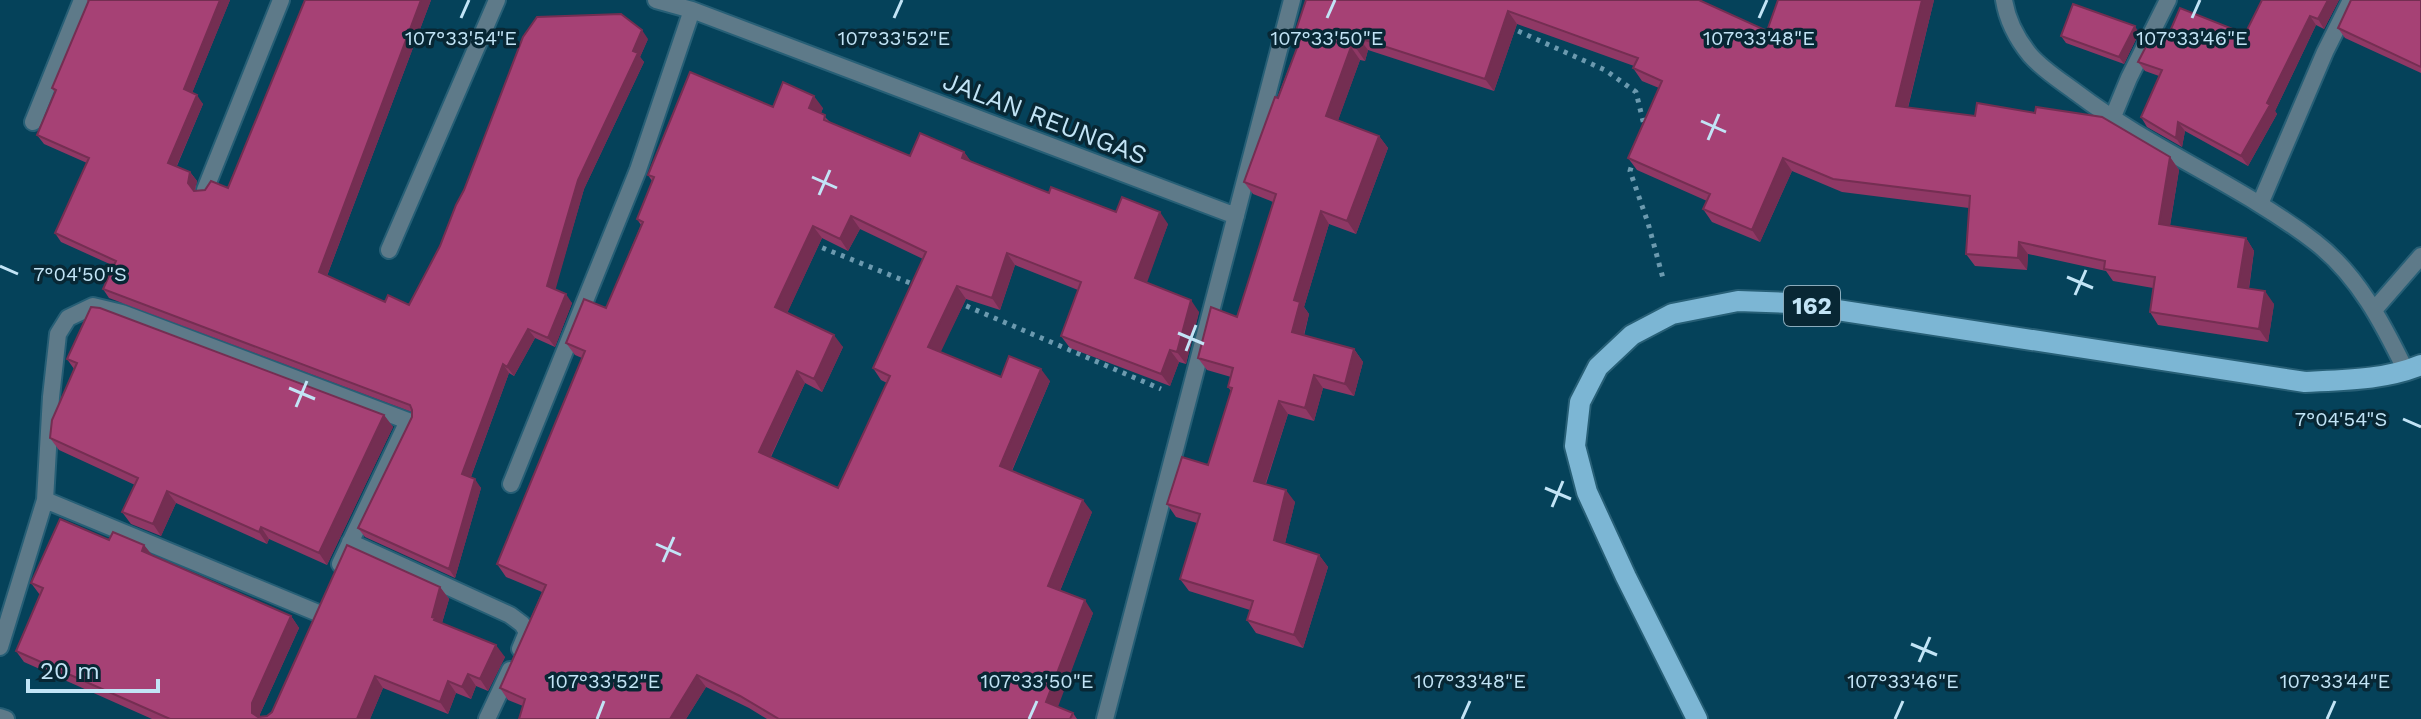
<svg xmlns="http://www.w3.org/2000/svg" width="2421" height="719" font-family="'Work Sans',sans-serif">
  <rect width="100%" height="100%" fill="#05425a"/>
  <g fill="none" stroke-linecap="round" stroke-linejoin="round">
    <defs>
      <path id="minor" d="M656 0 692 10 1236 216
        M2004 0C2007 19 2017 39 2030 55 2043 70 2061 81 2077 93 2152 150 2241 185 2315 242 2358 275 2383 324 2406 371
        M2112 119 2129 78 2168 0
        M33 122 82 0
        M205 190 281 0
        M2260 204 2325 52 2351 0
        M389 250 497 0
        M2374 310 2421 256
        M511 484 638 170 692 10
        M45 500 318 613
        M350 542 510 615 522 624 527 632 520 649
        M0 647 45 500 51 397 58 334 68 318 93 306 122 313 408 421 340 564
        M0 717 6 719
        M487 719 510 670
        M1105 719 1292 0"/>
      <path id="primary" d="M1697 719 1626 577 1587 492 1575 446 1580 402 1598 367 1632 335 1672 314 1738 301 1792 303 2305 382C2344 380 2385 380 2421 365"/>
    </defs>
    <use href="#minor" stroke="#275f76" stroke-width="20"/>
    <use href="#primary" stroke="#275f76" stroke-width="24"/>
    <path stroke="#6c9aaf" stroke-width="5" stroke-dasharray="4 6" stroke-linecap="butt" d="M1509 27 1605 70 1636 92 1644 125
      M1634 158 1630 171 1648 223 1664 282
      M813 244 915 285
      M957 302 1161 389"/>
    <use href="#minor" stroke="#5e7a89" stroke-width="16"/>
    <use href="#primary" stroke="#7cb6d4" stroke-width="20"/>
  </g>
  <path fill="#8f3865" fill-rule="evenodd" d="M87 0H230L192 93 203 104 177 166 190 172 197 181 195 191 228 188 305 0H431L327 276 385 302 409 305 648 39 640 57 644 62 584 189 555 289 572 303 555 347 535 338 514 376 509 373 471 477 481 488 455 578 365 537 358 528 412 417V412L109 298 103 289 114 266 61 242 55 233 87 163 44 144 37 135 55 93 52 88 88 2Z
    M1306 0H1699L1767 31 1778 0H1934L1908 108 2170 157 2179 170 2170 226 2246 238 2254 251 2249 289 2274 304 2268 342 2158 325 2150 312 2153 288 2113 281 2106 271 2028 254 2027 270 1975 266 1966 254 1969 208 1842 192 1792 171 1760 242 1712 222 1703 209 1707 201 1637 170 1628 158 1659 88 1642 81 1633 68 1634 66 1517 24 1494 91 1368 50 1365 61 1360 60 1338 120 1379 136 1388 148 1356 234 1329 224 1304 307 1309 314 1304 336 1354 349 1363 362 1354 396 1323 388 1314 421 1288 414 1266 484 1295 502 1285 543 1319 555 1328 567 1303 648 1256 633 1247 620 1250 610 1189 591 1180 579 1197 523 1176 517 1167 504 1208 465 1231 391 1228 387 1231 377 1207 370 1198 358 1237 317 1273 202 1253 194 1244 182 1301 37 1296 30Z
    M2262 0H2339L2324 29 2316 25 2275 111 2277 114 2248 166 2185 131 2182 147 2147 127 2141 117 2159 76 2145 71 2138 62 2168 36 2245 34Z
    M2421 0V73L2345 38 2338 28Z
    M2139 33 2124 64 2066 43 2061 36Z
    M773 107 823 108 821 113 831 123 910 156 964 152 971 162 1049 193 1116 212 1168 224 1146 283 1199 312 1186 364 1179 362 1170 386 1070 348 1061 336 1078 290 1015 265 1000 310 966 299 940 352 1001 377 1050 381 1012 471 1092 512 1060 591 1093 613 1057 707 1073 713 1077 719H767L749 708 706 687 686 719H519L523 706 508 700 500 688 542 592 506 577 497 564 582 358 575 355 566 343 606 308 641 225 637 219 652 181 648 175ZM860 229 923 259 873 368 881 380 887 383 838 488 771 457 805 383 822 392 843 347 787 313 822 238 848 251Z
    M67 359 384 415 393 427 327 565 269 539 267 544 176 503 161 536 131 524 122 512 135 485 59 450 50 438 74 369Z
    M109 540 144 545 152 556 291 616 299 628 260 714V717L267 716 440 587 449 599 442 623 505 657 488 691 476 686 471 699 456 693 448 714 383 688 370 719H152L24 662 16 651 40 595 31 583Z"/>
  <path fill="#742e52" d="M220 0H230L190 98 184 89Z
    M421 0H431L325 281 319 272Z
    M1922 0H1934L1905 119 1896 106Z
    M2328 0H2339L2324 29 2318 19Z
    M1508 11 1517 24 1494 91 1485 79Z
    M2310 16 2316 25 2275 111 2277 114 2248 166 2241 156Z
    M2135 26 2139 33 2124 64 2119 57Z
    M642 30 648 39 640 57 644 62 584 189 554 295 547 286 578 180Z
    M1359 38 1368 50 1365 61 1356 48Z
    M1351 47 1360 60 1335 129 1326 116Z
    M197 95 203 104 174 172 168 163Z
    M814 96 823 108 818 120 809 108Z
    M2178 122 2185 131 2182 147 2176 138Z
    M1379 136 1388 148 1356 234 1347 221Z
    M964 152 973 164 962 158Z
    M2170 157 2179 170 2168 237 2159 224Z
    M1783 158 1792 171 1760 242 1752 230Z
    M190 172 197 181 194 192 188 183Z
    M1321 211 1329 224 1304 307 1309 314 1301 345 1292 332 1294 300Z
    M1160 212 1168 224 1144 291 1135 278Z
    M851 216 860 229 848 251 840 239Z
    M813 226 822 238 784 320 775 307Z
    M2246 238 2254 251 2247 300 2238 287Z
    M2019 242 2028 254 2027 270 2018 258Z
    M1007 253 1015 265 1000 310 992 298Z
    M957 286 966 299 937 360 928 347Z
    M2265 291 2274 304 2268 342 2259 329Z
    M566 294 572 303 555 347 548 338Z
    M1191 300 1199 312 1186 364 1177 352Z
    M528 329 535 338 514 376 507 367Z
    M834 335 843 347 822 392 814 379Z
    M1354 349 1363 362 1354 396 1345 384Z
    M1170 350 1179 362 1170 386 1161 374Z
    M503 364 509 373 469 482 462 474Z
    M1041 369 1050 381 1008 479 1000 466Z
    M797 371 805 383 767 464 759 452Z
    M1314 375 1323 388 1314 421 1305 408Z
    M1279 401 1288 414 1262 494 1254 481Z
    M384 415 393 427 327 565 319 553Z
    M475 479 481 488 455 578 449 569Z
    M1286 490 1295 502 1283 552 1274 540Z
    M167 491 176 503 161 536 153 524Z
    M1083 500 1092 512 1057 598 1048 586Z
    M261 527 269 539 267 544 259 532Z
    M144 545 153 556 142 551Z
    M1319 555 1328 567 1303 648 1294 635Z
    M440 587 449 599 441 626 432 617Z
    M1085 600 1093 613 1055 715 1046 702Z
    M291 616 299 628 260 714V719L252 713V703Z
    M496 645 505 657 488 691 480 679Z
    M468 674 476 686 471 699 462 687Z
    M697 675 706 687 686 719H670Z
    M375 676 383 688 370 719H357Z
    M448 681 456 693 448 714 440 702Z"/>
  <path fill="#a64175" stroke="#742e52" stroke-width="2" fill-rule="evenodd" d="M89 0H220L184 89 197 95 168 163 190 172 188 183 194 191 205 190 211 181 228 188 305 0H421L319 272 385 302 388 295 409 305 440 246 456 205 464 190 523 37 537 17 621 14 642 30 633 51 638 53 578 180 547 286 566 294 548 338 528 329 507 367 503 364 462 474 475 479 449 569 358 528 412 417V410L410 405 103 289 116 261 55 233 89 158 37 135 56 90 52 88Z
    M1306 0H1699L1767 31 1778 0H1922L1896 106 1975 116 1977 103 2035 113 2036 107 2102 117 2170 157 2159 224 2246 238 2238 287 2265 291 2259 329 2150 312 2155 277 2104 269 2105 261 2019 242 2018 258 1966 254 1970 196 1833 179 1783 158 1752 230 1703 209 1710 194 1628 158 1662 81 1633 68 1638 58 1508 11 1485 79 1359 38 1356 48 1351 47 1326 116 1379 136 1347 221 1321 211 1294 300 1300 302 1292 332 1354 349 1345 384 1314 375 1305 408 1279 401 1254 481 1286 490 1274 540 1319 555 1294 635 1247 620 1253 601 1180 579 1200 514 1167 504 1182 457 1208 465 1232 388 1228 387 1233 368 1198 358 1211 307 1237 317 1276 194 1244 182 1275 97 1278 98 1303 32 1296 30Z
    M2262 0H2328L2318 19 2310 16 2267 103 2270 105 2241 156 2178 122 2176 138 2141 117 2162 70 2138 62 2154 31 2168 36 2180 8 2245 34Z
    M2351 0H2421V67L2338 28Z
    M2073 4 2135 26 2119 57 2061 36Z
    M690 72 773 107 783 82 814 96 809 108 825 115 824 120 910 156 920 133 964 152 962 158 1049 193 1051 187 1116 212 1122 197 1160 212 1135 278 1191 300 1177 352 1170 350 1161 374 1061 336 1081 282 1007 253 992 298 957 286 928 347 1001 377 1009 356 1041 369 1000 466 1083 500 1048 586 1085 600 1046 702 1073 713 1070 719H779L740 696 697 675 670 719H519L525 699 500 688 546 585 497 564 585 351 566 343 584 299 606 308 643 222 637 219 654 177 648 175ZM851 216 926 252 873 368 890 376 838 488 759 452 797 371 814 379 834 335 775 307 813 226 840 239Z
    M91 307 100 308 384 415 319 553 261 527 259 532 167 491 153 524 122 512 138 478 50 438 52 420 77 363 67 359Z
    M60 519 109 540 113 532 144 545 142 551 291 616 252 703V713L258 717 267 716 272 712 347 545 440 587 432 617 435 618 434 620 496 645 480 679 468 674 462 687 448 681 440 702 375 676 357 719H170L16 651 43 588 31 583Z"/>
  <path fill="none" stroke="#c2e4f6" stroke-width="3" d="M461 18 469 0M894 18 902 0M1327 18 1335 0M1759 18 1767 0M2192 18 2200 0M1701 121 1726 132M1708 140 1719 114M812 177 837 188M819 195 830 170M0 266 18 274M2067 277 2093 288M2075 295 2086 270M1178 333 1204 344M1186 351 1196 325M289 388 315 399M296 407 307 381M2403 419 2421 427M1545 488 1571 499M1552 507 1563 481M656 544 681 555M663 562 674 537M1911 644 1937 655M1919 662 1930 637M597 719 604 701M1029 719 1037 701M1462 719 1470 701M1895 719 1903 701M2327 719 2335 701"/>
  <g text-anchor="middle" stroke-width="7" stroke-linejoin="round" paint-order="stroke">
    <rect fill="#082734" stroke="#8aabbc" stroke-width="2" x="1784" y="286" width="56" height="40" rx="6"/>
    <g font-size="24" font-weight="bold" fill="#c2e4f6">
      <text x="1812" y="314">162</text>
    </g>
    <g font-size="26" fill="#c2e4f6" stroke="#082734">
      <text transform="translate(1045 118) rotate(21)" y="9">JALAN REUNGAS</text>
    </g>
  </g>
  <g font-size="20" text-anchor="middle" fill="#c2e4f6" stroke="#082734" stroke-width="7" stroke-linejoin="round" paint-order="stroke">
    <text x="461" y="45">107°33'54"E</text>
    <text x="894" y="45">107°33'52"E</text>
    <text x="1327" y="45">107°33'50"E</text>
    <text x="1759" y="45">107°33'48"E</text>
    <text x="2192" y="45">107°33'46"E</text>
    <text x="80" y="281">7°04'50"S</text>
    <text x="2341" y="426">7°04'54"S</text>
    <text x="604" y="688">107°33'52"E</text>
    <text x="1037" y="688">107°33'50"E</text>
    <text x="1470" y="688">107°33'48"E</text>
    <text x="1903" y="688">107°33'46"E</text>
    <text x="2335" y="688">107°33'44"E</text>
  </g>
  <path d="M28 679v12h130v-12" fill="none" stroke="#c2e4f6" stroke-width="4"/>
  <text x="40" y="679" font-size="24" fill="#c2e4f6" stroke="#082734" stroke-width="6" paint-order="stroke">20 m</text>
</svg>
